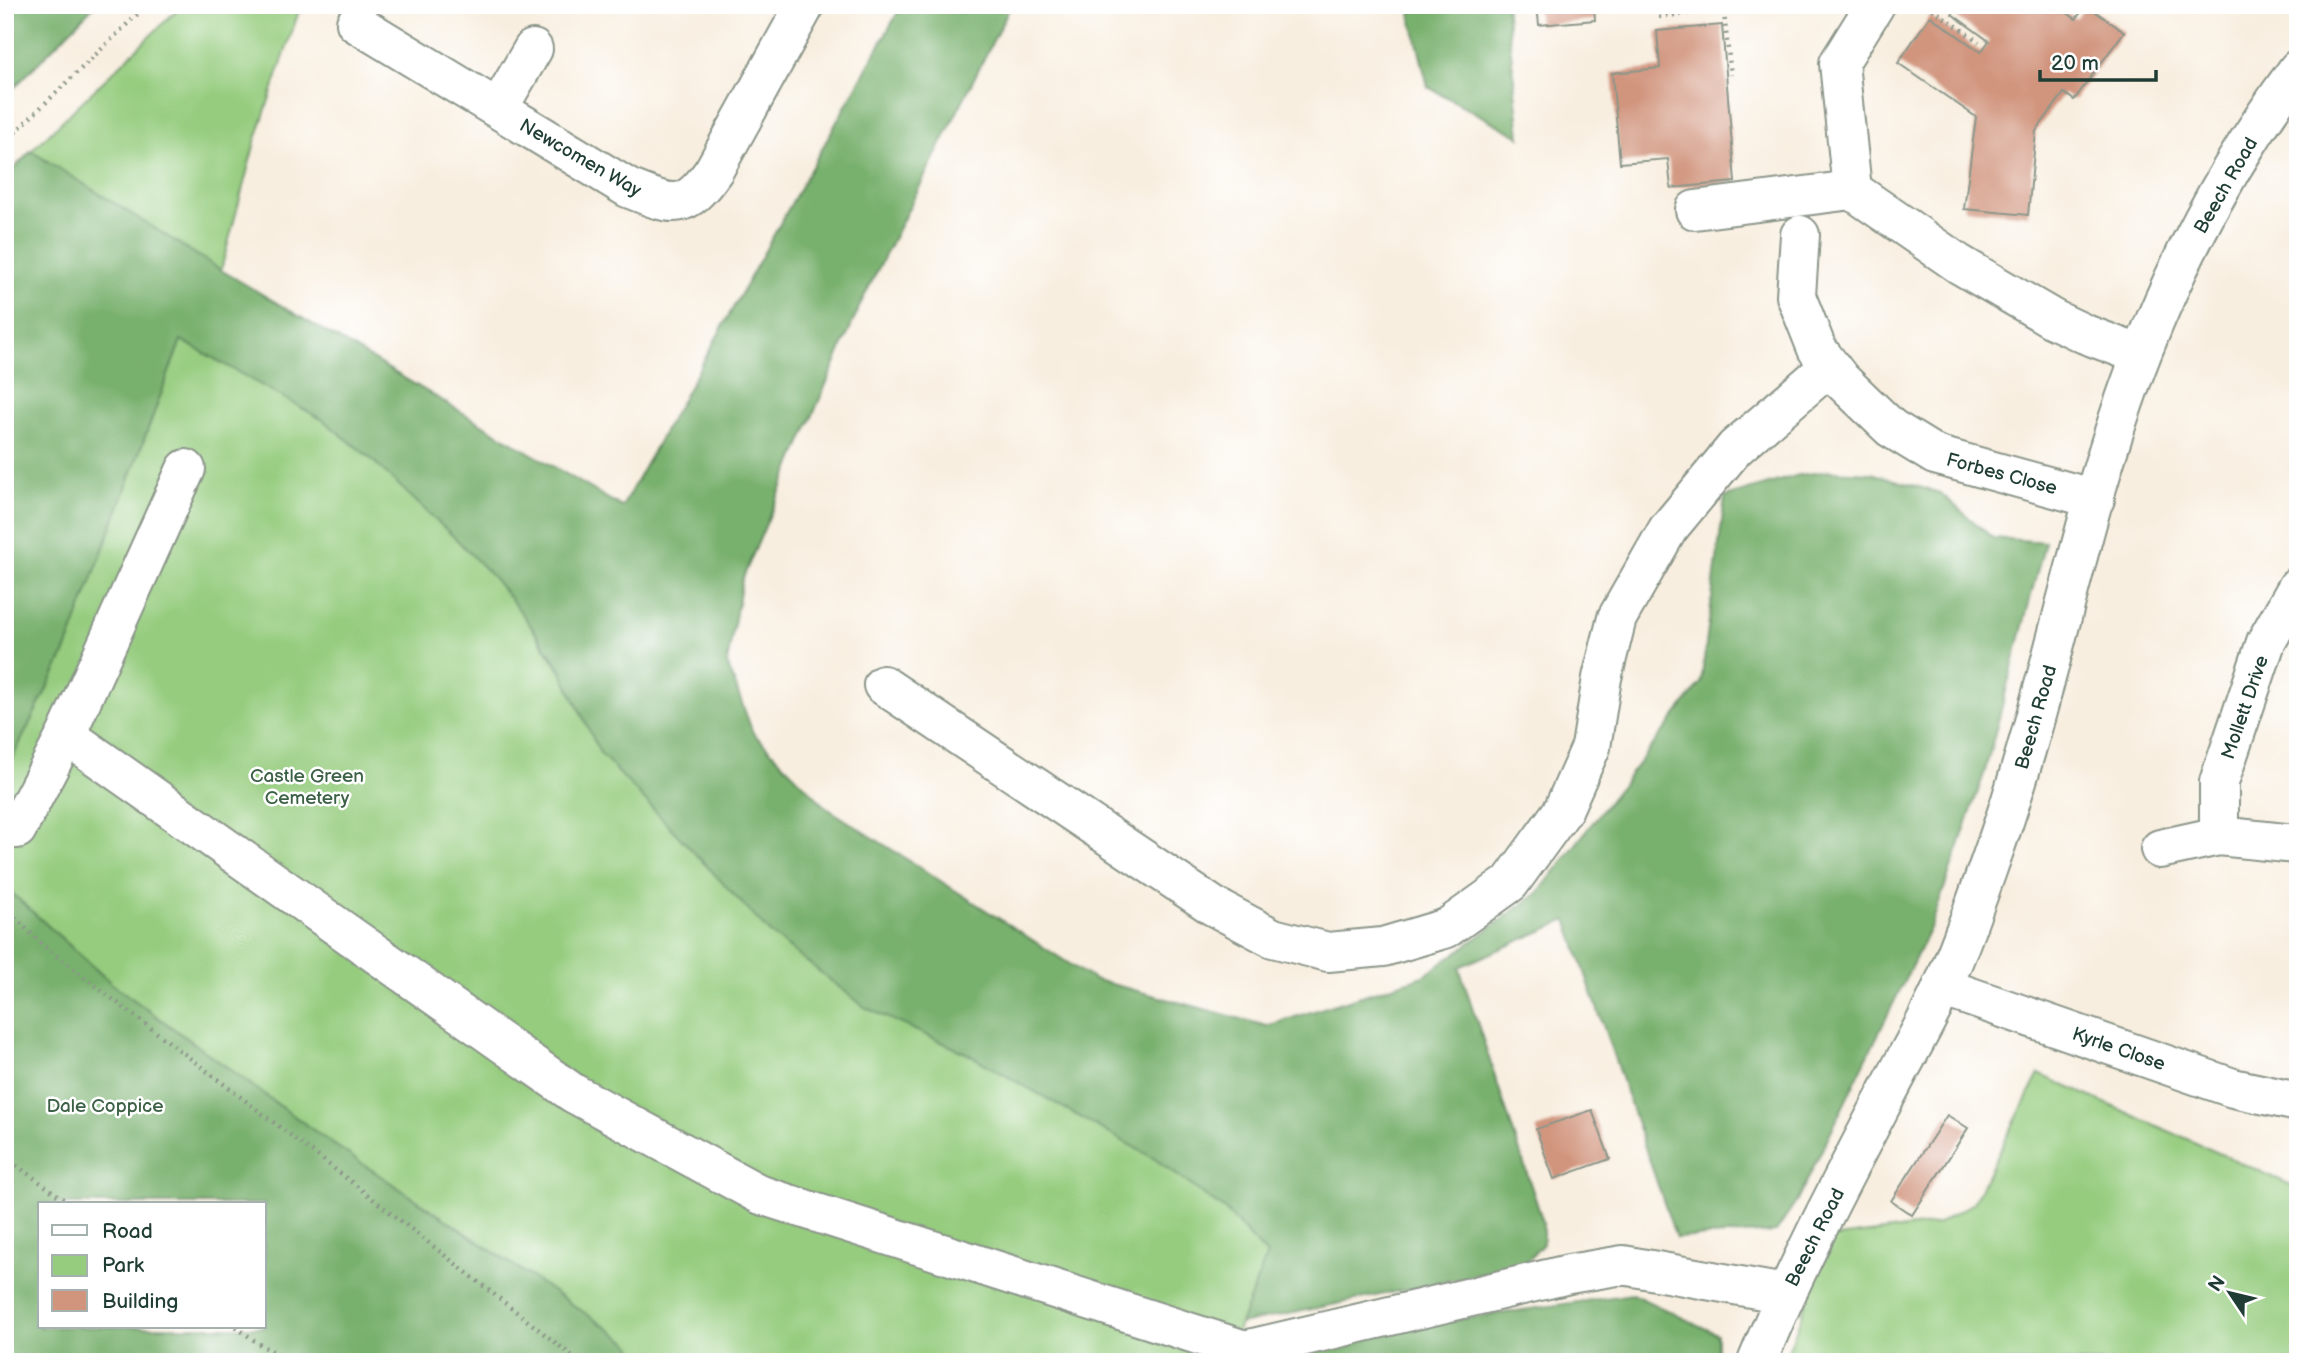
<svg xmlns="http://www.w3.org/2000/svg" width="2303" height="1367" font-family="'Balsamiq Sans',sans-serif">
  <rect width="100%" height="100%" fill="#fff"/>
  <filter id="ink" filterUnits="userSpaceOnUse"><feTurbulence type="fractalNoise" baseFrequency=".0143" numOctaves="2"/><feDisplacementMap in="SourceGraphic" scale="14" xChannelSelector="R" yChannelSelector="G"/><feConvolveMatrix kernelMatrix="1 2 1 2 8 2 1 2 1" color-interpolation-filters="sRGB"/></filter>
  <filter id="wash" filterUnits="userSpaceOnUse"><feTurbulence type="fractalNoise" baseFrequency=".00686" numOctaves="4" result="noise"/><feDisplacementMap in="SourceGraphic" scale="28" xChannelSelector="R" yChannelSelector="G"/><feGaussianBlur stdDeviation="1.57" result="paint"/><feColorMatrix in="noise" values="0 0 0 0 0 0 0 0 0 0 0 0 0 0 0 0 0 1.4 0 .05"/><feComposite in="paint" operator="in"/></filter>
  <g filter="url(#wash)">
    <rect width="100%" height="100%" fill="#f8eedf"/>
    <path fill="#95cc7e" stroke="#5a8459" stroke-width="2" d="M182 5H301L255 142 221 270 31 151Z
      M181 340 323 420 369 457 450 531 493 577 524 616 561 672 769 932 866 1008 966 1053 1155 1159 1225 1210 1267 1255 1225 1362H644L628 1342 327 1140 112 984 5 887V773L65 652Z
      M2039 1074 2298 1188V1362H1784L1831 1238 1937 1224 1973 1203Z"/>
    <path fill="#78b06d" stroke="#4c7650" stroke-width="2" fill-rule="evenodd" d="M5 5H95L5 97Z
      M902 5H1011L861 303 742 580 727 663 753 733 827 808 1093 979 1267 1026 1424 976 1538 893 1701 683 1725 497 1799 475 1830 471 1871 473 1940 493 1993 538 2045 542 1985 771 1931 926 1797 1201 1776 1232 1676 1238 1567 920 1459 967 1543 1222V1244L1527 1261 1486 1273 1240 1324 1267 1255 1225 1210 1155 1159 966 1053 866 1008 769 932 600 753 558 665 524 616 493 577 456 539 369 457 323 420 181 340 65 652 5 773V178L31 151 221 270 622 507Z
      M1408 5H1506L1520 137 1428 87Z
      M5 887 112 984 327 1140 628 1342 644 1362H5ZM264 1204V1327H40V1204Z
      M1632 1294 1717 1334V1362H1238L1436 1323Z"/>
    <g id="blocks">
      <path fill="#d1957e" d="M1537 5H1594L1595 20 1539 25Z
        M1958 5H2056L2076 19 2086 5 2124 32 2074 100 2064 93 2036 131 2028 215 1964 209 1976 117 1898 63 1930 16 1981 52 1989 41 1952 14Z
        M1722 25 1735 182 1671 188 1668 159 1620 163 1612 73 1660 68 1657 31Z
        M1592 1110 1610 1159 1554 1179 1536 1129Z
        M1947 1115 1968 1128 1912 1215 1891 1201Z"/>
    </g>
  </g>
  <g filter="url(#ink)">
    <use href="#blocks" fill-opacity="0" stroke="#8c968a" stroke-width="2"/>
    <g fill="none" stroke-linecap="round" stroke-linejoin="round">
      <defs>
        <path id="minor" d="M1875 5 1839 63 1852 190 1959 264 2053 319 2085 334 2141 355
          M356 23 628 188C673 206 684 213 714 170L805 5
          M498 109 533 49
          M1695 210 1852 190
          M1800 235 1796 296 1817 349 1841 380 1891 428 1935 455 2095 499
          M186 469 66 735 573 1093 761 1195 1245 1350 1569 1274 1623 1265 1785 1294
          M883 685 1213 906 1273 938 1328 952 1383 947 1447 928 1510 883 1563 810 1591 747 1602 678 1617 618 1668 529 1735 448 1830 366
          M17 829 66 735
          M2296 844 2219 836V782L2266 642 2298 586
          M2160 849 2219 836
          M1942 987 2233 1088 2298 1102
          M1757 1362C1795 1268 1843 1178 1890 1088 1907 1055 1927 1022 1942 988 1963 941 1980 890 1997 842 2053 682 2080 511 2142 353 2181 253 2234 155 2298 69"/>
      </defs>
      <use href="#minor" stroke="#8c968a" stroke-width="42"/>
      <path stroke="#8c968a" stroke-width="4.5" stroke-dasharray="2 5" stroke-linecap="butt" d="M1723 5 1731 75
        M1927 5 1979 42
        M1659 17 1723 9
        M5 142 147 5
        M5 908 45 947 354 1184 580 1362
        M5 1157 70 1204
        M236 1327 262 1346 295 1362"/>
      <use href="#minor" stroke="#fff" stroke-width="38"/>
    </g>
  </g>
  <g text-anchor="middle" stroke-width="5" stroke-linejoin="round" paint-order="stroke">
    <g font-size="19" fill="#1f3d34" stroke="#fff">
      <text transform="translate(581 157) rotate(30)" y="7">Newcomen Way</text>
      <text transform="translate(2225 185) rotate(-60)" y="7">Beech Road</text>
      <text transform="translate(2002 473) rotate(15)" y="7">Forbes Close</text>
      <text transform="translate(2244 707) rotate(-71)" y="7">Mollett Drive</text>
      <text transform="translate(2035 717) rotate(-74)" y="7">Beech Road</text>
      <text transform="translate(2119 1048) rotate(19)" y="7">Kyrle Close</text>
      <text transform="translate(1814 1237) rotate(-63)" y="7">Beech Road</text>
    </g>
    <g font-size="19" fill="#3c6146" stroke="#fff">
      <text x="307" y="782">Castle Green<tspan x="307" dy="22">Cemetery</tspan></text>
      <text x="105" y="1112">Dale Coppice</text>
    </g>
  </g>
  <rect width="2303" height="1367" fill="none" stroke="#fff" stroke-width="28"/>
  <rect x="38" y="1202" width="228" height="126" fill="#ffffff" stroke="#a5b1ae" stroke-width="2"/>
  <rect x="52" y="1225" width="35" height="10" fill="#ffffff" stroke="#a5b1ae" stroke-width="2"/>
  <text x="102" y="1238" font-size="21" fill="#1f3d34">Road</text>
  <rect x="52" y="1255" width="35" height="21" fill="#95cc7e" stroke="#a5b1ae" stroke-width="2"/>
  <text x="102" y="1272" font-size="21" fill="#1f3d34">Park</text>
  <rect x="52" y="1290" width="35" height="21" fill="#d1957e" stroke="#a5b1ae" stroke-width="2"/>
  <text x="102" y="1308" font-size="21" fill="#1f3d34">Building</text>
  <g transform="translate(2230 1293) rotate(305)" stroke="#ffffff" stroke-width="5" paint-order="stroke">
  <path d="M0-5L12 26L0 18L-12 26Z" fill="#1f3d34"/>
  <text y="-10" font-size="19" font-weight="bold" text-anchor="middle" fill="#1f3d34">N</text>
  </g>
  <path d="M2040 70v10h116v-10" fill="none" stroke="#1f3d34" stroke-width="3.5"/>
  <text x="2051" y="70" font-size="21" fill="#1f3d34" stroke="#ffffff" stroke-width="5" paint-order="stroke">20 m</text>
</svg>
